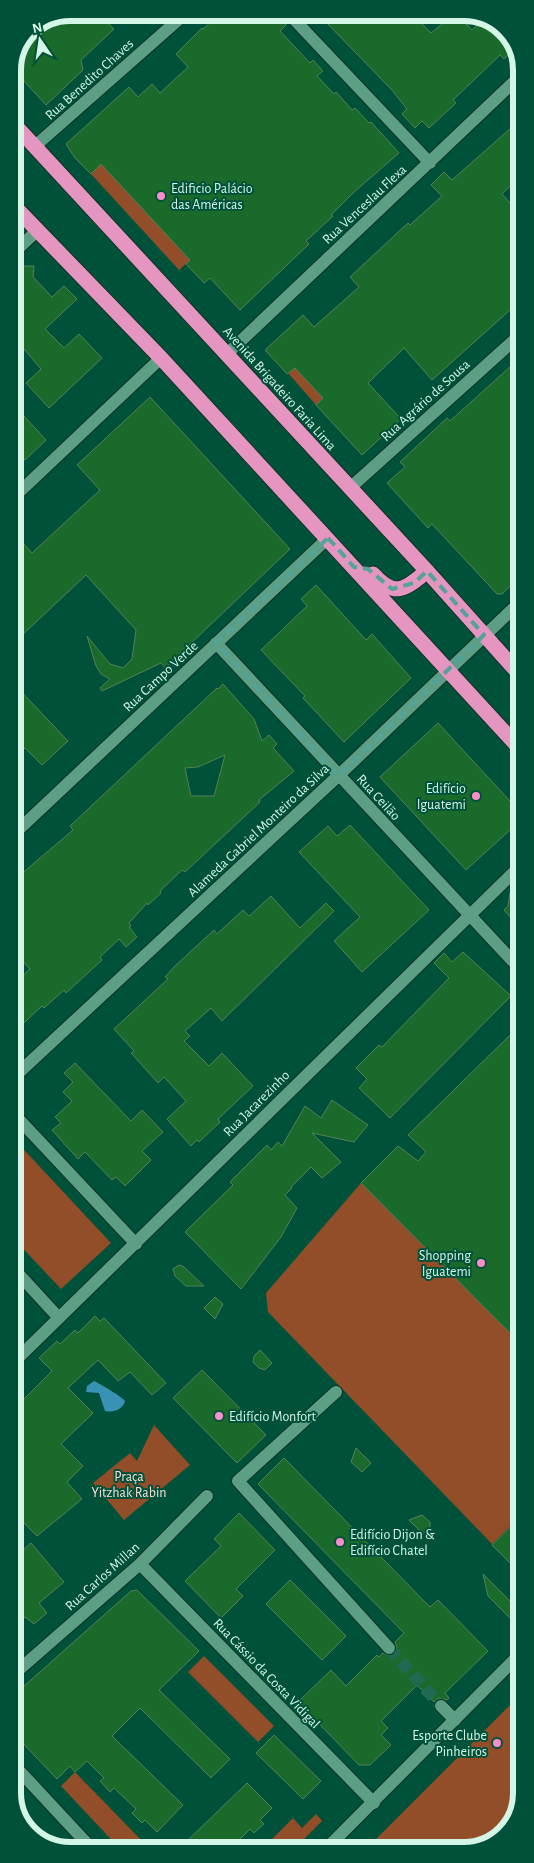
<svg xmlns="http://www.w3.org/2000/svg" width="534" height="1863" font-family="'Alegreya Sans',sans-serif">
  <rect width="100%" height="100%" fill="#00513a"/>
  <path fill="#924d29" d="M101 164 190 260 179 270 91 174Z
    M295 367 323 398 316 405 288 373Z
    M13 1138 111 1243 61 1289 13 1238Z
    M361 1183 521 1344V1516L492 1544 268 1312 266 1293Z
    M154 1425 190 1465 124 1520 93 1483 130 1453 137 1461Z
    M204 1656 274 1726 258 1742 188 1672Z
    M521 1694V1793L509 1828 475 1849 365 1850Z
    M75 1772 149 1848 147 1850H121L61 1786Z
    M316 1814 322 1821 293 1850H261L293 1818 302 1828Z"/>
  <path fill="#3792b4" d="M94 1381C97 1382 124 1398 125 1401 123 1409 114 1413 105 1411L99 1393 86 1392 87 1386Z"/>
  <path fill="#1a6a2b" stroke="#538057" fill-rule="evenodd" d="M70 12 98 13 114 29 81 60 83 70 46 105 13 69 30 29Z
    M221 13H274L286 25 280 31 310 63 313 60 323 71 317 76 334 94 336 92 352 110 355 108 369 123 371 122 399 153 354 192 331 215 333 216 306 241 309 244 240 310 210 278 204 283 186 264 190 260 101 164 91 174 75 158 66 144 129 87 138 97 152 84 160 93 188 67 176 54 202 28 203 29Z
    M317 13H412L431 33 456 13 472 30 484 19 502 27 515 49 504 59 500 55 453 100 456 103 429 128 422 121 415 128 402 114 407 109 391 89Z
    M520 120V177L502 194 520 214V235L515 241 520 247V301L432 380 404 348 368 383 401 419 362 455 316 405 323 398 295 368 287 374 265 350 303 315 314 327 359 287 350 277 408 223 410 225 442 196 431 185 444 172 452 180Z
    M21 263 24 266H34L33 277 52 297 64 286 77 299 45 329 64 348 79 334 102 358 49 408 26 383 41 369 24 349 13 359V271Z
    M521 357V576L502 594H497L432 524 428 528 387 483 405 467 400 462 447 418 450 421Z
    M150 397 290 549 165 668 161 663 102 691 100 688 110 679 101 674 96 666 87 636 110 664 123 668 132 659 136 630 86 575 20 637 13 630V550L22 542 32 553 100 490 77 465Z
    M13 404 46 440 25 460 13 447Z
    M316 585 366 640 372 634 411 678 344 742 303 698 305 696 261 650 307 606 301 599Z
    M13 683 68 741 42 765 25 748 13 759Z
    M223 684 254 719 262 741 269 735 277 744 273 748 294 771 259 800 260 802 185 872 182 870 160 891 161 893 148 905 147 903 129 923 131 926 129 927 137 937 126 947 119 939 100 957 102 960 66 993 64 990 44 1008 42 1006 13 1033V1004L18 1000 13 995V984L30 969 13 951V881L73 830 70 826 217 688 218 689ZM225 755 214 796H191L185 768 198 767Z
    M438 723 521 813V820L466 870 380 777Z
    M350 825 429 910 362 972 334 941 360 917 299 852 328 826 337 836Z
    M521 876V929L504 910 508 906 511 887Z
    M271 896 300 928 326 903 334 911 222 1021 211 1008 185 1031 190 1036 184 1041 209 1066 222 1053 253 1086 218 1119 220 1122 199 1142 197 1140 191 1146 167 1119 186 1101 164 1077 158 1083 131 1053 134 1051 114 1029 168 979 165 977 175 966 214 930 217 934 243 910 249 916Z
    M463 952 511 996 390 1118 359 1088 367 1079 356 1068 379 1045 382 1047 449 978 434 963 444 953 452 962Z
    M521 1034V1344L361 1183 398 1146 418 1161 426 1152 408 1135 509 1036Z
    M75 1063 131 1121 142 1110 163 1132 142 1151 151 1160 125 1186 116 1177 112 1180 85 1152 78 1159 52 1130 61 1123 55 1117 72 1101 63 1092 73 1082 64 1073Z
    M332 1100 368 1125 354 1142 312 1133 341 1162 322 1178 311 1167 291 1187 292 1188 285 1195 297 1208 281 1237 241 1289 185 1232 233 1185 230 1182 267 1145 271 1150 278 1142 282 1146 305 1106 321 1118Z
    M179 1265 184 1267 204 1286H186L175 1276 173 1269Z
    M215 1297 223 1304 215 1319 204 1308Z
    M95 1316 100 1321 104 1318 166 1383 152 1395 130 1372 118 1381 98 1360 68 1388 93 1413 61 1444 83 1466 67 1482 82 1499 37 1536 13 1512V1410L52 1371 39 1358 57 1341 60 1344 75 1330 78 1333Z
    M260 1350 272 1363 265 1370 259 1368 253 1362 254 1356Z
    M202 1370 266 1435 237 1463 173 1398Z
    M356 1448 371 1463 362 1472 351 1462Z
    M284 1458 430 1607 438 1600 488 1651 445 1693 449 1698 447 1700 439 1698 434 1702 417 1685 381 1721 388 1728 381 1735 391 1745 370 1765H359L298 1702 331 1670 346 1686 377 1655 379 1657 383 1653 390 1656 395 1654 397 1647 395 1642 404 1633 258 1484Z
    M239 1513 275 1550 236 1589 243 1596 221 1618 185 1581 221 1546 214 1539Z
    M422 1515 430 1522V1527L423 1534 409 1520Z
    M521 1517V1574L492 1545Z
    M31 1543 64 1582 39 1603 47 1613 34 1624 25 1617 14 1627V1558Z
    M483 1574 519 1610 511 1619 488 1596Z
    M290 1580 346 1636 322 1660 266 1604Z
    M137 1590 199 1651 159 1690 230 1759 211 1778 140 1708 112 1736 183 1805 157 1832 145 1820 142 1823 132 1813 136 1809 114 1788 110 1792 100 1781 104 1778 87 1761 75 1772 70 1766 57 1779 14 1734V1695L131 1591Z
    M274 1735 321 1781 303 1799 256 1753Z
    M247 1783 272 1808 260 1820 264 1824 254 1833 250 1829 229 1850H192L185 1843Z"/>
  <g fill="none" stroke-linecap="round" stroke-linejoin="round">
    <path stroke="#206a54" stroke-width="12" stroke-dasharray="12 6" stroke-linecap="butt" d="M389 1648 441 1706"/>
    <defs>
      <path id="street" d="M288 13 430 163
        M34 147 186 13
        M13 253 38 230
        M227 354 520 76
        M350 488 521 334
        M13 498 161 358
        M216 643 521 970
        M13 835 328 538
        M13 1113 136 1244
        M13 1268 59 1318
        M13 1363 521 865
        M336 1392 238 1481 389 1648
        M140 1564 374 1803
        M14 1674 140 1564 207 1496
        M441 1706 455 1720
        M14 1765 93 1850"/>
      <path id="secondary" d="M13 1078 338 776 521 601
        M325 1850 521 1653"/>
      <path id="highway" d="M13 123 427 571 521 676
        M13 205 161 358 521 750
        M373 574C394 598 405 590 427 571"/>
    </defs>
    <use href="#street" stroke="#0d3225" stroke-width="14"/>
    <use href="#secondary" stroke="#0d3225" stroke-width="14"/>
    <use href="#highway" stroke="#0d3225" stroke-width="17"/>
    <use href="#street" stroke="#5c9f85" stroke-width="12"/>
    <use href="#secondary" stroke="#5c9f85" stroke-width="12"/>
    <use href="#highway" stroke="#e596c0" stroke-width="15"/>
  </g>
  <path fill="none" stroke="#54a398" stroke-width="4" stroke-dasharray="10 6" stroke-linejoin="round" d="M328 538 354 567 368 569 392 589 414 583 427 571 484 635 338 776 216 643Z"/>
  <g fill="#f98fca" stroke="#00513a" stroke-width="2">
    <circle cx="161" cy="196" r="5"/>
    <circle cx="476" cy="796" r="5"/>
    <circle cx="481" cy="1263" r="5"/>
    <circle cx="219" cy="1416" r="5"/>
    <circle cx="340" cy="1542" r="5"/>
    <circle cx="497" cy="1743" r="5"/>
  </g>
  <g text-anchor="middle" stroke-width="4" stroke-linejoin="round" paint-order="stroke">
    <g font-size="14" fill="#d4f6e7" stroke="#00513a">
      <text transform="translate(89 79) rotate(-42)" y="5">Rua Benedito Chaves</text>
      <text transform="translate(364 204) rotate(-43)" y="5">Rua Venceslau Flexa</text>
      <text transform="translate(280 388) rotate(48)" y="5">Avenida Brigadeiro Faria Lima</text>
      <text transform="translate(425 400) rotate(-42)" y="5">Rua Agrário de Sousa</text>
      <text transform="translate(160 676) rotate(-43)" y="5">Rua Campo Verde</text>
      <text transform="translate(379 797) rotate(47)" y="5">Rua Ceilão</text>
      <text transform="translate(258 830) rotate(-43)" y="5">Alameda Gabriel Monteiro da Silva</text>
      <text transform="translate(256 1103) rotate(-45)" y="5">Rua Jacarezinho</text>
      <text transform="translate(102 1576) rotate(-42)" y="5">Rua Carlos Millan</text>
      <text transform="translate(267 1673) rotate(46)" y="5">Rua Cássio da Costa Vidigal</text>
    </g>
    <g font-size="14" fill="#d4f6e7" stroke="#00513a" text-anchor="start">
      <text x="171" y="193">Edificio Palácio<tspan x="171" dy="16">das Américas</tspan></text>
      <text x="466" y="793" text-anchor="end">Edifício<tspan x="466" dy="16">Iguatemi</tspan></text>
      <text x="471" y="1260" text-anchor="end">Shopping<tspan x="471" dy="16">Iguatemi</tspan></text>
      <text x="229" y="1421">Edifício Monfort</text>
      <text x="350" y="1539">Edifício Dijon &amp;<tspan x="350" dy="16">Edifício Chatel</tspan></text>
      <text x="487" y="1740" text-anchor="end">Esporte Clube<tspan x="487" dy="16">Pinheiros</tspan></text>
    </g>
    <g font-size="14" fill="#f7dfd4" stroke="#00513a">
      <text x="129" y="1481">Praça<tspan x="129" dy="16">Yitzhak Rabin</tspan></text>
    </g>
  </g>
  <path d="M0 0H534V1863H0ZM70 21H464A49 49 0 0 1 513 70V1793A49 49 0 0 1 464 1842H70A49 49 0 0 1 21 1793V70A49 49 0 0 1 70 21Z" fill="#00513a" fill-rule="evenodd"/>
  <path fill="none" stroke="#d4f6e7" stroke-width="6" d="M70 21H464A49 49 0 0 1 513 70V1793A49 49 0 0 1 464 1842H70A49 49 0 0 1 21 1793V70A49 49 0 0 1 70 21Z"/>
  <g transform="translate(40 40) rotate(347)" stroke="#00513a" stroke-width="4" paint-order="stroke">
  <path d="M0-4L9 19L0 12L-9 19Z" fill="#d4f6e7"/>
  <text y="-8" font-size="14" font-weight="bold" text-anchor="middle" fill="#d4f6e7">N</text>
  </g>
</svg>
